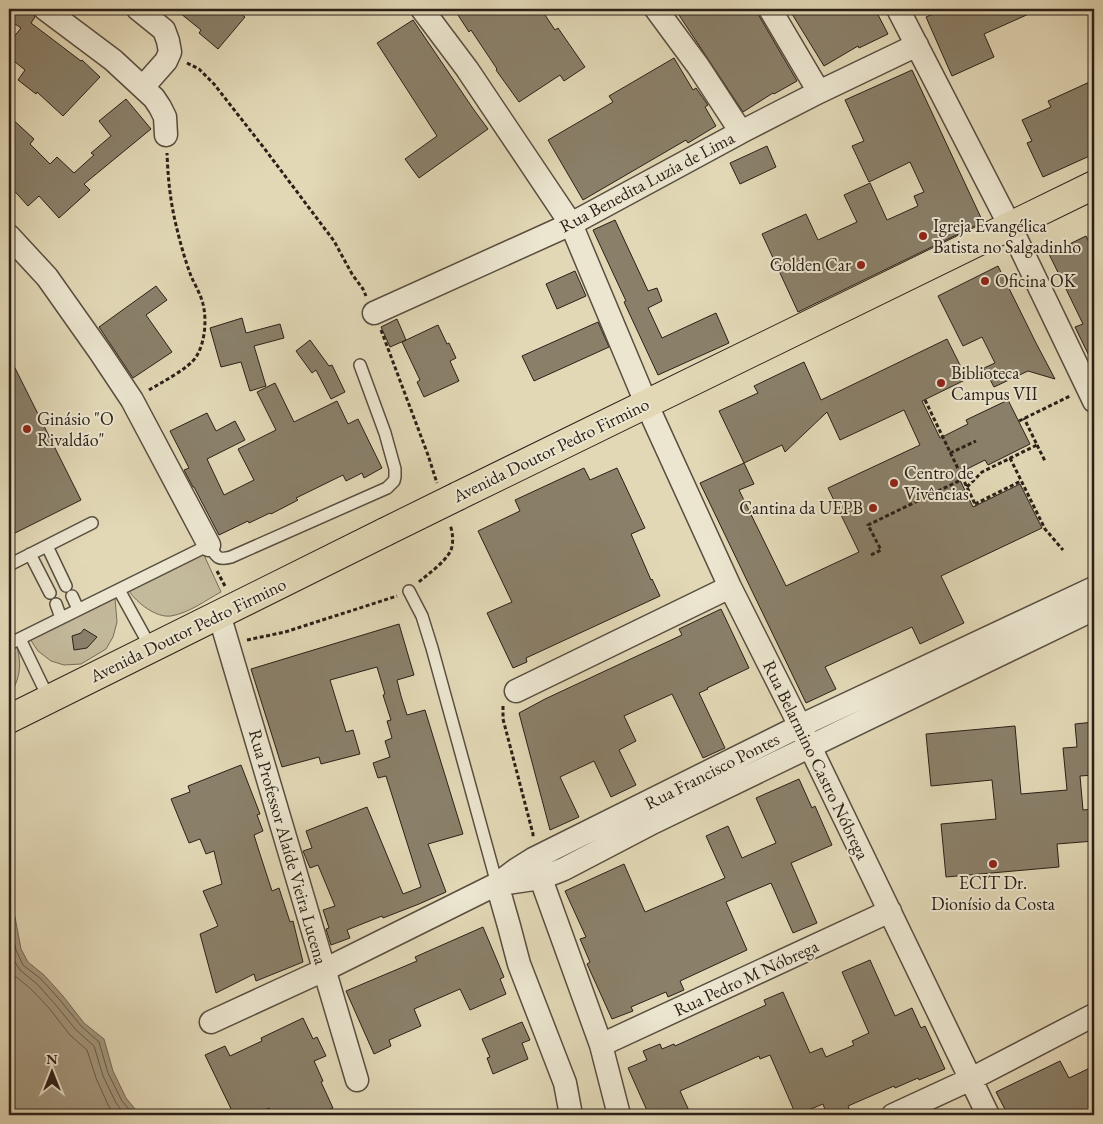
<svg xmlns="http://www.w3.org/2000/svg" width="1103" height="1124" font-family="'EB Garamond',serif">
  <rect width="100%" height="100%" fill="#e2d8b6"/>
  <filter id="stains"><feTurbulence type="fractalNoise" baseFrequency=".004" numOctaves="4"/><feColorMatrix values="0 0 0 0 .2 0 0 0 0 .09 0 0 0 0 .02 0 0 0 .5 -.17"/></filter>
  <radialGradient id="worn" r=".72"><stop offset=".6" stop-color="#630" stop-opacity="0"/><stop offset="1" stop-color="#630" stop-opacity=".3"/></radialGradient>
  <path fill="#c3b99b" stroke="#776c5a" d="M203 553 221 592C206 600 189 613 171 616 156 618 137 603 129 591Z
    M115 598 117 622 113 637 106 649 81 664 64 665 51 661 38 651 30 639Z
    M17 647C22 666 20 679 9 696V651Z"/>
  <path fill="#a49980" stroke="#746956" d="M9 898 15 917 21 949 28 962 44 975 63 996 84 1023 104 1039 113 1071 126 1098 140 1115H9Z"/>
  <g fill="none" stroke-linecap="round" stroke-linejoin="round">
    <path stroke="#685c4c" stroke-width="1" d="M9 915 16 950 23 965 41 979 60 1000 81 1026 99 1042 108 1073 122 1101 134 1115
      M9 947 10 954 20 970 37 984 55 1004 76 1030 94 1046 103 1076 116 1103 125 1115
      M9 967 14 975 31 989 49 1008 70 1035 87 1050 96 1078 109 1107 116 1115"/>
  </g>
  <path fill="#8a806a" stroke="#2b2018" fill-rule="evenodd" d="M14 9H32L33 14 35 17 31 23 81 61 82 60 100 77 63 116 37 92 36 94 18 80 25 70 9 57V43L21 28 9 20V17Z
    M175 9H235L245 17 218 49 199 33 201 30Z
    M467 9H541L555 30 558 28 585 67 564 81 560 75 519 102 496 70 497 69 471 30 469 32 458 15Z
    M675 9H755L797 81 774 94 773 93 743 112Z
    M789 9H875L888 34 859 48 858 46 824 66Z
    M931 9H1040L984 34 994 57 952 76 926 17 933 14Z
    M413 20 474 110 488 129 419 178 405 159 437 136 377 43Z
    M674 58 693 90 696 88 708 105 705 107 716 126 688 143 686 140 583 200 548 140 613 102 609 96Z
    M912 70 983 222 798 312 762 234 806 214 818 240 857 222 844 195 870 183 887 220 918 206 914 196 924 192 910 162 869 182 852 146 864 141 845 100Z
    M1094 80V154L1043 177 1027 143 1032 141 1022 120 1051 107 1048 101Z
    M126 99 151 129 84 184 90 190 59 218 39 196 28 206 9 185V116L34 139 30 144 50 164 57 157 74 173 94 155 91 153 111 136 99 121Z
    M767 146 776 167 740 184 730 163Z
    M615 220 648 291 657 288 662 301 648 308 662 338 716 313 729 343 658 375 624 302 626 301 593 230Z
    M1086 236 1089 242 1094 240V366L1075 327 1083 324 1049 254Z
    M998 266 1036 343 1055 379 1028 371 994 387 984 368 995 363 982 337 963 346 938 296Z
    M575 271 586 296 557 309 546 284Z
    M156 286 167 300 146 315 172 352 133 378 99 327Z
    M242 318 246 333 280 324 284 338 254 346 266 386 250 391 241 362 221 367 210 328Z
    M397 319 406 340 390 347 381 327Z
    M598 322 609 347 534 381 522 356Z
    M438 325 447 344 449 343 456 358 450 361 459 381 424 397 417 382 420 380 402 342Z
    M947 339 967 379 922 401 940 438 968 424 966 420 1008 400 1030 444 988 465 985 460 957 474 973 507 1020 484 1042 528 941 576 964 623 920 644 912 627 825 667 836 689 806 703 700 483 744 463 719 411 758 393 754 386 804 362 821 400ZM904 410 920 445 828 488 859 552 786 586 739 490 754 484 744 463 782 445 785 452 827 412 840 440Z
    M310 340 329 366 332 365 345 392 331 399 316 370 312 373 296 351Z
    M9 356 81 500 9 536Z
    M275 383 294 422 337 401 348 424 358 419 382 468 364 478 362 473 346 481 343 475 296 498 298 500 271 514 270 513 249 523 248 521 219 535 194 487H193L184 470 189 468 170 431 207 413 216 431 235 421 245 440 207 459 224 495 254 480 238 449 276 430 257 392Z
    M584 468 590 480 617 468 645 528 631 534 651 580 652 579 660 596 526 658 527 662 513 668 487 613 512 602 478 531 520 511 515 500Z
    M721 609 749 668 707 688 708 689 699 693 725 748 703 758 672 694 624 716 636 741 619 750 636 785 611 797 594 761 560 777 579 817 550 830 519 713 545 699 682 635 679 629Z
    M399 624 414 675 397 680 401 696 407 715 425 710 463 834 428 844 446 892 419 904 383 918 382 916 347 930 350 938 331 945 326 929 329 928 323 910 335 906 318 865 310 868 303 851 312 848 306 831 367 807 403 894 421 887 386 776 378 778 373 763 390 757 385 741 392 738 387 721 391 720 383 695 385 694 377 667 330 680 346 732 353 730 360 754 321 764 319 757 282 767 251 669Z
    M84 629 97 637 87 648 74 650 72 636 81 633Z
    M1094 722V775L1080 776 1083 810 1094 809V841L1057 844 1059 867 946 877 941 824 996 819 992 780 931 786 926 734 1015 726 1021 794 1067 790 1063 748 1077 747 1075 724Z
    M241 765 260 814 257 815 263 831 254 835 258 848 272 891 279 888 290 922 293 921 303 962 256 981 254 974 216 993 200 934 218 926 203 891 222 884 214 851 206 854 200 839 189 843 171 799 190 792 188 786Z
    M799 779 812 808 815 806 832 845 791 863 817 923 793 933 771 883 726 902 747 950 680 981 684 990 668 997 666 992 631 1007 633 1011 612 1019 587 964 590 962 580 939 586 937 565 891 624 864 645 912 725 878 706 836 728 826 742 858 776 843 756 798Z
    M483 927 504 977 500 979 506 994 470 1010 460 989 414 1009 421 1026 389 1040 391 1046 374 1054 346 991 417 961 415 957Z
    M870 960 895 1016 912 1008 921 1028 925 1026 945 1069 919 1080 918 1078 895 1088 894 1086 848 1106 850 1111 840 1115H827L823 1104 796 1115 770 1055 760 1059 759 1056 680 1091 691 1115H649L628 1068 647 1060 643 1051 660 1044 662 1049 674 1044 675 1046 766 1005 764 1000 783 992 810 1053 822 1048 826 1057 854 1045 852 1041 869 1033 842 972Z
    M303 1018 313 1039 317 1037 326 1056 314 1061 323 1081 321 1082 333 1108 318 1115H273L269 1108 254 1115H234L205 1055 225 1046 230 1056 262 1041 261 1038Z
    M522 1022 530 1040 522 1043 528 1059 493 1074 487 1058 490 1057 482 1039Z
    M1060 1061 1069 1078 1094 1066V1115H1008L996 1092Z"/>
  <g fill="none" stroke-linecap="round" stroke-linejoin="round">
    <defs>
      <path id="lane" d="M47 546 66 586
        M30 554 50 593
        M9 565 92 523
        M119 590 151 648
        M409 591 422 616 432 648 497 884
        M72 596 78 609
        M56 604 61 618
        M20 639 49 699
        M9 644 209 545C216 556 217 561 231 557L387 488 394 481 395 477V469L385 433 360 365"/>
      <path id="street" d="M45 9 113 60 154 98 160 107 165 117 166 135
        M138 9 164 30 168 41 170 52 166 61 143 87
        M422 9 467 69 571 224 646 403 730 587 800 726 988 1115
        M656 9 698 66 741 132
        M770 9 819 92
        M898 9 1010 226 1094 401
        M9 236 47 277 100 352 132 400 209 545
        M374 313 571 224 741 132 819 92 917 45
        M219 614 357 1080
        M516 691 730 587
        M536 865 601 1045 619 1115
        M497 884 509 926 519 964 565 1083 571 1115
        M500 884 541 878 564 869 654 822 1094 609
        M211 1022 324 970 497 884 517 869 533 859 800 726 1094 588
        M601 1045 890 911
        M893 1115 971 1079 1094 1015"/>
      <path id="primary" d="M458 496 1094 185
        M9 719 385 532"/>
    </defs>
    <use href="#lane" stroke="#594e40" stroke-width="14"/>
    <use href="#street" stroke="#594e40" stroke-width="25"/>
    <use href="#primary" stroke="#2b2018" stroke-width="30"/>
    <path stroke="#2b2018" stroke-width="3" stroke-dasharray="4 2.5" stroke-linecap="butt" d="M187 63 199 69 214 84 264 148 334 241 352 274 363 289 366 296
      M381 330 428 455 437 483
      M149 390C162 382 188 369 196 357 205 343 207 320 203 304 201 295 195 285 191 276 185 260 180 242 176 225 170 200 168 178 167 153
      M925 400 976 506
      M1019 421 1070 396
      M1037 445 1045 461
      M950 453 976 441
      M1010 458 1045 529 1063 550
      M967 487 982 472 1037 445 1024 418
      M975 504 1021 481
      M871 555 881 550 868 525 963 479
      M217 571 226 588
      M419 582C429 573 443 564 450 552 454 545 453 532 450 525
      M247 640 285 632 397 596
      M503 706V719L533 834V838"/>
    <use href="#lane" stroke="#ece6d0" stroke-width="11"/>
    <use href="#street" stroke="#ece6d0" stroke-width="22"/>
    <use href="#primary" stroke="#e2d8b6" stroke-width="28"/>
    <defs>
      <path id="primary-bridge" d="M385 532 458 496"/>
    </defs>
    <use href="#primary-bridge" stroke="#2b2018" stroke-width="30" stroke-linecap="butt"/>
    <use href="#primary-bridge" stroke="#e2d8b6" stroke-width="28"/>
  </g>
  <g fill="#8f2418" stroke="#ece6d0" stroke-width="2">
    <circle cx="923" cy="236" r="5"/>
    <circle cx="861" cy="265" r="5"/>
    <circle cx="985" cy="281" r="5"/>
    <circle cx="941" cy="383" r="5"/>
    <circle cx="27" cy="429" r="5"/>
    <circle cx="894" cy="483" r="5"/>
    <circle cx="873" cy="508" r="5"/>
    <circle cx="993" cy="864" r="5"/>
  </g>
  <g text-anchor="middle" stroke-width="4" stroke-linejoin="round" paint-order="stroke">
    <g font-size="18" fill="#2b2018" stroke="#ece6d0">
      <text transform="translate(647 182) rotate(-28)" y="6">Rua Benedita Luzia de Lima</text>
      <text transform="translate(551 450) rotate(-26)" y="6">Avenida Doutor Pedro Firmino</text>
      <text transform="translate(188 630) rotate(-26)" y="6">Avenida Doutor Pedro Firmino</text>
      <text transform="translate(816 760) rotate(64)" y="6">Rua Belarmino Castro Nóbrega</text>
      <text transform="translate(712 771) rotate(-27)" y="6">Rua Francisco Pontes</text>
      <text transform="translate(288 847) rotate(74)" y="6">Rua Professor Alaíde Vieira Lucena</text>
      <text transform="translate(746 978) rotate(-25)" y="6">Rua Pedro M Nóbrega</text>
    </g>
    <g font-size="18" fill="#2b2018" stroke="#ece6d0" text-anchor="start">
      <text x="933" y="232">Igreja Evangélica<tspan x="933" dy="21">Batista no Salgadinho</tspan></text>
      <text x="851" y="271" text-anchor="end">Golden Car</text>
      <text x="995" y="287">Oficina OK</text>
      <text x="951" y="379">Biblioteca<tspan x="951" dy="21">Campus VII</tspan></text>
      <text x="37" y="425">Ginásio "O<tspan x="37" dy="21">Rivaldão"</tspan></text>
      <text x="904" y="479">Centro de<tspan x="904" dy="21">Vivências</tspan></text>
      <text x="863" y="514" text-anchor="end">Cantina da UEPB</text>
      <text x="993" y="889" text-anchor="middle">ECIT Dr.<tspan x="993" dy="21">Dionísio da Costa</tspan></text>
    </g>
  </g>
  <rect width="1103" height="1124" fill="none" stroke="#e2d8b6" stroke-width="30"/>
  <rect x="10" y="10" width="1083" height="1104" fill="none" stroke="#2b2018" stroke-width="2.5"/>
  <rect x="15" y="15" width="1073" height="1094" fill="none" stroke="#2b2018"/>
  <g transform="translate(52 1072)" stroke="#ece6d0" stroke-width="4" paint-order="stroke">
  <path d="M0-4L9 19L0 12L-9 19Z" fill="#2b2018"/>
  <text y="-8" font-size="14" font-weight="bold" text-anchor="middle" fill="#2b2018">N</text>
  </g>
  <rect width="100%" height="100%" filter="url(#stains)"/>
  <rect width="100%" height="100%" fill="url(#worn)"/>
</svg>
